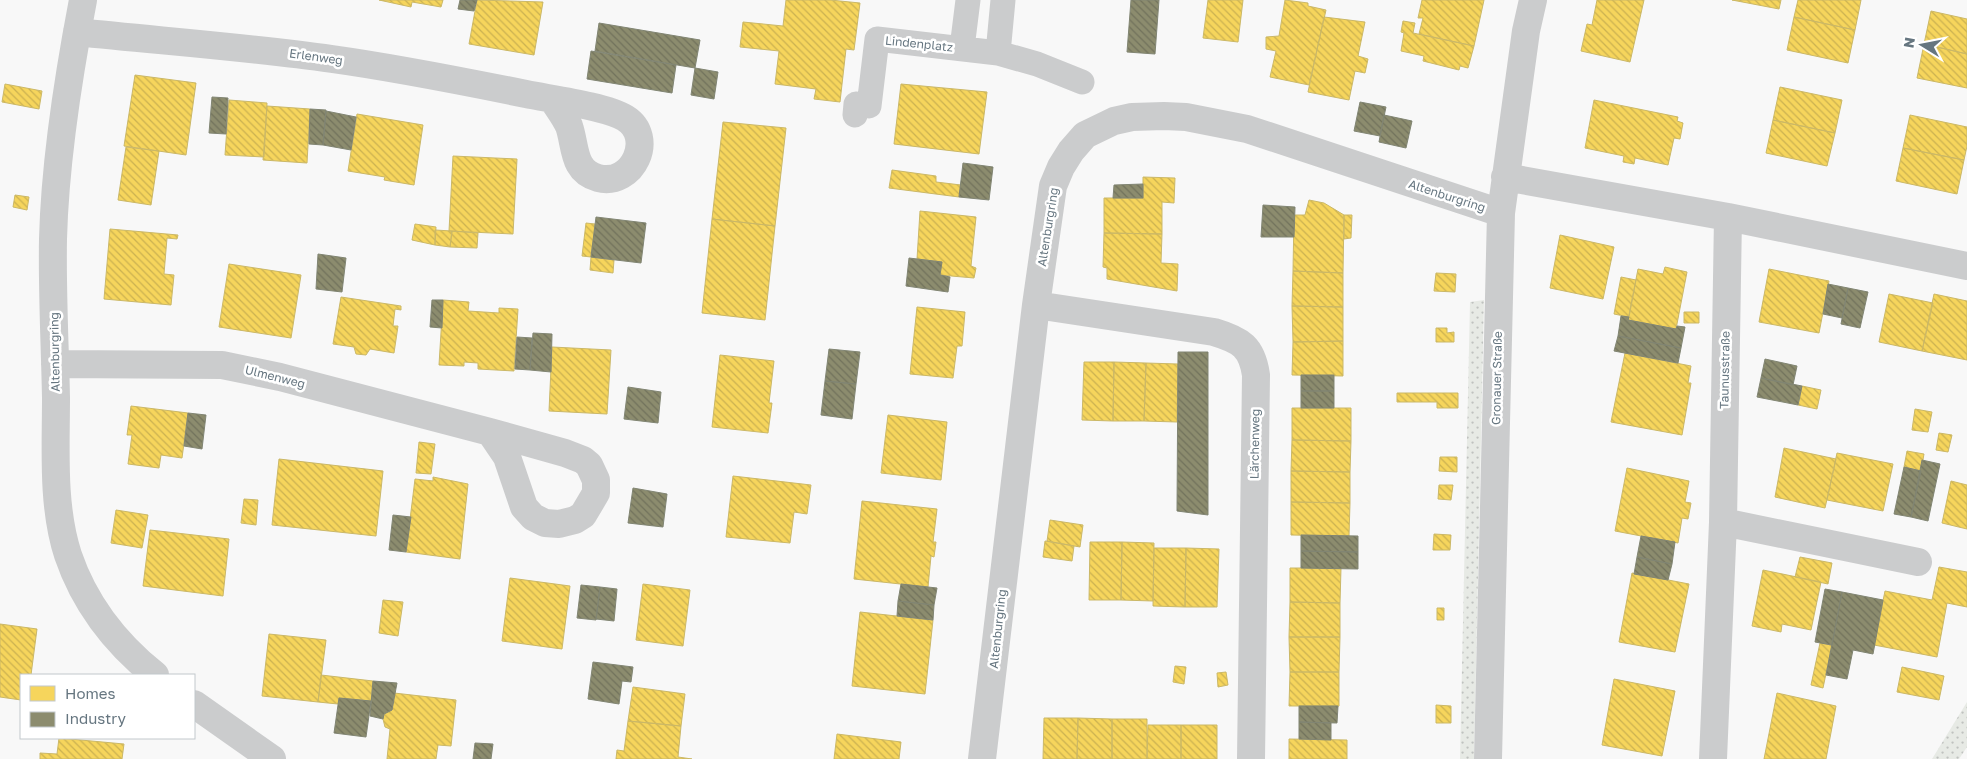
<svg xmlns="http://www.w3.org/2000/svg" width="1967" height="759" font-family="'Golos Text',sans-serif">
  <defs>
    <pattern id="green-dots" width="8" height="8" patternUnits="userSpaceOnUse" patternTransform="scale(1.25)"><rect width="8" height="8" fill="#e7eae5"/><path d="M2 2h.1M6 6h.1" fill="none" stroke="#bfc2bf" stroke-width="1.8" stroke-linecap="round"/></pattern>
    <pattern id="homes-back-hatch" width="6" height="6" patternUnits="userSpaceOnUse" patternTransform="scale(1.25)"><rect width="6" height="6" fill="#f6d55c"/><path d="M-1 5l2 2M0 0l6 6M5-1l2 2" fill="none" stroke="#cbb151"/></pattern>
    <pattern id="industry-back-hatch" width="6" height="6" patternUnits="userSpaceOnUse" patternTransform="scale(1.25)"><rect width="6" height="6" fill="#8c8c6e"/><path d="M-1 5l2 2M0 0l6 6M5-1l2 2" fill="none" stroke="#71725c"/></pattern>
  </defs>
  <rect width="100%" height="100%" fill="#f8f8f8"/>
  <path fill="url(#green-dots)" d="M1484 300 1474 759H1460L1470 302Z
    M1967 702V747L1959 759H1932Z"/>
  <path fill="url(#homes-back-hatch)" stroke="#cbb867" d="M379 0H443L441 7 412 2 411 7Z
    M477 0 543 2 534 55 469 44Z
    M786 0H830L860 3 854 50 846 49 840 102 814 99 816 89 775 84 779 51 740 47 743 22 783 26Z
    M1208 0H1243L1238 42 1203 38Z
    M1285 0 1308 3V6L1326 10 1309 85 1270 77 1276 51 1266 49V37L1279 36Z
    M1422 0H1484L1474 46 1419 34 1423 18H1418Z
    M1597 0H1644L1630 62 1581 51 1587 24 1592 25Z
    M1732 0H1781L1779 9Z
    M1798 0H1861L1855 30 1794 17Z
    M1931 11 1967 19V54L1924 44Z
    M1324 17 1365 22 1358 56 1368 59 1365 73 1355 71 1349 100 1308 92Z
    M1794 17 1855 30 1848 63 1787 50Z
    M1403 21 1415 23 1413 33 1474 46 1468 68 1460 66 1459 70 1423 61 1424 56 1401 51 1404 33 1401 32Z
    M1924 44 1967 54V88L1917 78Z
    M135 75 196 83 186 155 124 146Z
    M5 84 42 91 39 109 2 102Z
    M901 84 987 92 979 154 894 144Z
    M1780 87 1842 100 1835 133 1773 120Z
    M229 100 267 103 264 157 225 155Z
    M1594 100 1678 117 1677 121 1683 123 1680 139 1674 138 1668 165 1635 158 1634 164 1623 162 1624 156 1585 148Z
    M267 106 310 109 307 163 263 160Z
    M357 114 423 125 414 185 384 180 385 177 348 171Z
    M1910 115 1967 127V146L1964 160 1903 148Z
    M1773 120 1835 133 1827 166 1766 153Z
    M723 122 786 128 775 226 712 219Z
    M126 147 159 151 151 205 118 200Z
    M1903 148 1964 160 1957 194 1896 181Z
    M453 156 517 159 513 234 449 231Z
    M892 170 936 176V182L961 185 959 197 889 188Z
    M1143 177 1175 178 1174 203 1162 202V234L1104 233V198H1143Z
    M15 195 29 197 27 210 13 207Z
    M1309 200 1324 203 1344 215 1343 273 1293 271 1294 215H1305Z
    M920 211 976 217 971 266 976 268 974 278 940 275 942 262 917 259Z
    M1344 215H1352L1351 238 1344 239Z
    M712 219 775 226 765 320 702 313Z
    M586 223 595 224 591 257 582 256Z
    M415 224 436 227 435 245 412 240Z
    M110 229 178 235 177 239 167 238 164 274 174 275 171 305 104 299Z
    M435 230 452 231 450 247 435 245Z
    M452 231 478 233 477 248 450 247Z
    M1104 233 1162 234 1161 263 1178 264 1177 291 1107 279V268L1103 267Z
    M1560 235 1614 247 1603 299 1550 288Z
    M591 257 614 260 613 273 590 270Z
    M229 264 301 275 291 338 219 327Z
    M1665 267 1687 272 1676 329 1628 320 1638 269 1663 274Z
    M1769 269 1829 281 1819 333 1759 322Z
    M1293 271 1343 273V307L1292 306Z
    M1436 273 1456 274 1455 292 1434 291Z
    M1621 277 1636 280 1629 317 1614 314Z
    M1889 294 1933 303 1922 351 1879 342Z
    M1934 294 1967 301V360L1922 351Z
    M341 297 401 306V310L395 309 393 326H398L394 353 370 349 366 355 356 354 354 347 333 344Z
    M443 300 469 302 468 311 499 313V308L518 309 514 371 478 369V363L464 362V366L439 365Z
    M1292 306 1343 307V341L1293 342Z
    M917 307 965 312 962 346H957L953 378 910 374Z
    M1684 312H1699V323H1684Z
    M1436 328H1447V333L1454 332V342H1436Z
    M1343 341V376L1292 375 1293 342Z
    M552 347 611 350 607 414 549 411Z
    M1625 353 1691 366 1688 383H1691L1682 435 1611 422Z
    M720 355 774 361 769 403H772L768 433 712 427Z
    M1084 362H1114L1113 421 1082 420Z
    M1114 362 1146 363 1144 421H1113Z
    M1146 363 1178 364 1177 422 1144 421Z
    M1802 386 1821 390 1817 409 1798 405Z
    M1397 393H1458V408H1437V402H1397Z
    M131 406 188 413 182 458 161 455 159 468 128 464 132 435H127Z
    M1292 408H1351V441L1292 440Z
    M1915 409 1932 412 1928 432 1912 430Z
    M888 415 947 422 941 480 881 473Z
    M1939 433 1952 435 1948 452 1936 450Z
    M1292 440 1351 441 1350 472 1291 471Z
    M419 442 435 444 431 474 416 473Z
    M1784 448 1836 459 1825 508 1775 497Z
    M1907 451 1924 454 1921 471 1904 467Z
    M1837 453 1893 464 1883 511 1827 500Z
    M1440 457H1457V472L1439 471Z
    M279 459 383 471 376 536 272 525Z
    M1627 468 1689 481 1685 502 1691 503 1688 519 1682 518 1678 543 1615 531Z
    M1291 471 1350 472V503L1291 502Z
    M733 476 811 485 807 514 794 512 790 543 726 537Z
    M433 477 468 484 460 559 406 552 415 479 433 481Z
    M1951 481 1967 485V529L1942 523Z
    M1439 485H1453L1451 500 1438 499Z
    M244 499 258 500 256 525 241 523Z
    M862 501 937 509 933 542H936L934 557 931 556 928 587 854 579Z
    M1291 502 1350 503 1349 536 1291 535Z
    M116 510 148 515 142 548 111 543Z
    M1050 520 1083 525 1080 547 1047 541Z
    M150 530 229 539 223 596 143 586Z
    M1434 534 1451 535 1450 550H1433Z
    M1045 541 1074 546 1072 561 1043 557Z
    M1090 542H1122L1121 600H1089Z
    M1122 542 1154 543 1153 601 1121 600Z
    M1154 548H1186L1185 607 1153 606Z
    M1186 548 1219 549 1217 607H1185Z
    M1800 557 1832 563 1828 584 1795 577Z
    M1939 567 1967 572V607L1947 603 1937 657 1874 645 1885 591 1932 600Z
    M1290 568H1341L1340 603 1290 602Z
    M1763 570 1821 582 1811 630 1782 624 1781 632 1752 626Z
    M1632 573 1689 584 1675 652 1619 642Z
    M510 578 570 586 562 649 502 641Z
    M643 584 690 590 683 646 636 640Z
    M383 600 403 602 398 636 379 633Z
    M1290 602 1340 603V637H1289Z
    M1437 608H1444V620H1437Z
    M860 612 933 620 925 694 852 686Z
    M0 624 37 629 31 675H21V700L0 697Z
    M269 634 326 640 318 702 262 696Z
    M1289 637H1340L1339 672H1290Z
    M1820 643 1832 645 1823 688 1811 685Z
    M1175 666 1186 667 1184 684 1173 682Z
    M1902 667 1944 676 1939 700 1897 692Z
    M1226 672 1228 685 1218 687 1217 673Z
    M1290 672H1339V706H1289Z
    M321 675 373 681 371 701 339 698 338 704 318 702Z
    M1614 679 1675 691 1662 756 1602 745Z
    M633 687 685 694 681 726 628 721Z
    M394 693 456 700 451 746 438 745 436 759H387L390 729 385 727 383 719 384 714 392 710Z
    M1777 693 1836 706 1826 759H1764Z
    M1436 705 1451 706V723H1436Z
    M1044 718H1078L1077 759H1043Z
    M1078 718 1112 719V759H1077Z
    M1112 719H1147V759H1112Z
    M628 721 681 726 678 757 692 759H616L617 750 624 751Z
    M1148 725H1181V759H1147Z
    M1181 725H1217V759H1181Z
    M837 734 901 742 899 759H834Z
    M59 738 124 744 122 759H40V753L57 754Z
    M1289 739 1347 740V759H1289Z"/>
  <path fill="url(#industry-back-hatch)" stroke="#818573" d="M460 0H477L474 11 458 9Z
    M1131 0H1159L1155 54 1127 52Z
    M599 23 700 40 695 68 595 51Z
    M591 51 676 65 672 93 587 79Z
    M695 68 718 72 714 99 691 95Z
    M212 97 228 98 226 134 209 133Z
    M1360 102 1386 107 1380 136 1354 131Z
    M310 109 326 110 323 145 309 144Z
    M326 111 356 117 351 150 323 145Z
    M1384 115 1412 121 1406 148 1379 142Z
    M963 163 993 167 989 200 959 197Z
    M1143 184V198H1113L1114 185Z
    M1263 205 1295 207 1294 237H1261Z
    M596 217 646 223 641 263 591 257Z
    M318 254 346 258 342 292 316 289Z
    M909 258 942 262 940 275 950 277 948 292 906 286Z
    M1828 284 1848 288 1842 318 1823 314Z
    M1848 288 1868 292 1860 328 1841 324Z
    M432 300H443L442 328 430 327Z
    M1621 316 1629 317 1628 320 1676 329 1677 326 1685 327 1681 348 1618 336Z
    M533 333 552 334 551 372 530 370Z
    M1618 336 1681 348 1678 363 1614 351Z
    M517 337 532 338 530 370 515 369Z
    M829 349 860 352 856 384 825 381Z
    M1178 352H1208V515L1177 511Z
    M1765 359 1797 366 1793 385 1761 378Z
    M1301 375H1334V391H1301Z
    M1761 378 1802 386 1798 405 1757 397Z
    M825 381 856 384 852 419 821 415Z
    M628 387 661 392 658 423 624 419Z
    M1301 391H1334V408H1301Z
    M188 413 206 415 202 449 184 446Z
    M1922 460 1940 464 1928 521 1911 517Z
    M1904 467 1921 471 1911 517 1894 514Z
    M633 488 667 494 663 527 628 523Z
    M393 515 411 517 406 552 389 550Z
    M1301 535 1358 536V552L1301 551Z
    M1641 536 1675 542 1672 564 1637 557Z
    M1301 551 1358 552V569L1301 568Z
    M1637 557 1672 564 1668 580 1634 574Z
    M901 584 937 588 934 605 898 601Z
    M581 585 600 587 596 620 577 618Z
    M600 587 617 589 614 621 596 619Z
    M1825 589 1842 592 1832 645 1815 642Z
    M1842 592 1883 600 1873 654 1853 650 1847 679 1826 675Z
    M898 601 934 605 933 620 897 616Z
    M593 662 633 667 631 682 622 681 619 704 588 699Z
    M373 681 397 683 392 710 384 714 383 719 370 716Z
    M339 698 371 701 366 737 334 733Z
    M1299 706H1338L1337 723 1299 722Z
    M1299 722 1331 723V740L1299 739Z
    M475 743 493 744 491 759H473Z"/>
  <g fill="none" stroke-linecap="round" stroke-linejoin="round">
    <path stroke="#cbcccd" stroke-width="25" d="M962 48 968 0
      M998 53 1003 0
      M855 115 856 104 869 106 877 39 998 53 1037 64 1082 82"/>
    <path stroke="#cbcccd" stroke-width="28" d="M83 0C68 78 55 160 53 239 52 292 55 345 56 398 56 449 52 506 68 555 85 605 115 643 155 675
      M77 32C162 41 248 47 332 59 397 68 462 81 526 94 550 99 606 106 625 118 656 137 633 187 598 178 572 171 576 146 569 126 565 117 558 108 553 100
      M1505 177 1728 217 1967 266
      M1036 305 1214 332C1241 340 1252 347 1256 375L1251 759
      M55 364 222 365 280 377 490 432 565 453 583 460 589 465 596 480V493L583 515 575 520 559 524 545 523 533 517 524 507 507 457 490 432
      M1723 522 1918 562
      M194 704 272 759
      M982 759 1036 305 1053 186 1061 167 1071 151 1085 135 1114 121 1132 117 1164 116 1186 117 1247 129 1501 213
      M1488 759 1501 213 1526 31 1533 0
      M1713 759 1723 522 1728 217"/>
  </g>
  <g text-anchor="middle" stroke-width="5" stroke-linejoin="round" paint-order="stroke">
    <g font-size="12" fill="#667680" stroke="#fff">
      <text transform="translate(919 44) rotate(6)" y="4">Lindenplatz</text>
      <text transform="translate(316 57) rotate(8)" y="4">Erlenweg</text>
      <text transform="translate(1447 196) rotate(18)" y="4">Altenburgring</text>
      <text transform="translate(1048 227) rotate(-81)" y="4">Altenburgring</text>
      <text transform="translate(55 352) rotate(-91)" y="4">Altenburgring</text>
      <text transform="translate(1725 370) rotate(-89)" y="4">Taunusstraße</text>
      <text transform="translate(275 377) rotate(14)" y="4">Ulmenweg</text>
      <text transform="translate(1497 378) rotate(-89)" y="4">Gronauer Straße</text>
      <text transform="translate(1255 444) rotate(-89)" y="4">Lärchenweg</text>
      <text transform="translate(998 629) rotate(-84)" y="4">Altenburgring</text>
    </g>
  </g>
  <rect x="20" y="674" width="175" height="65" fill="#ffffff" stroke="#c2c8cc"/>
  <rect x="30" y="686" width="25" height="15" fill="#f6d55c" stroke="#c2c8cc"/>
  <text x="65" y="699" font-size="15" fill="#667680">Homes</text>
  <rect x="30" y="712" width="25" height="15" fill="#8c8c6e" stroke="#c2c8cc"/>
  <text x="65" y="724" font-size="15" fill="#667680">Industry</text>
  <g transform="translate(1922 45) rotate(280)" stroke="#ffffff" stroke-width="4" paint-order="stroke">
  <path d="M0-4L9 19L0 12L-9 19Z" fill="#667680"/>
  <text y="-8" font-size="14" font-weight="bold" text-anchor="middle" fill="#667680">N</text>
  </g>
</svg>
